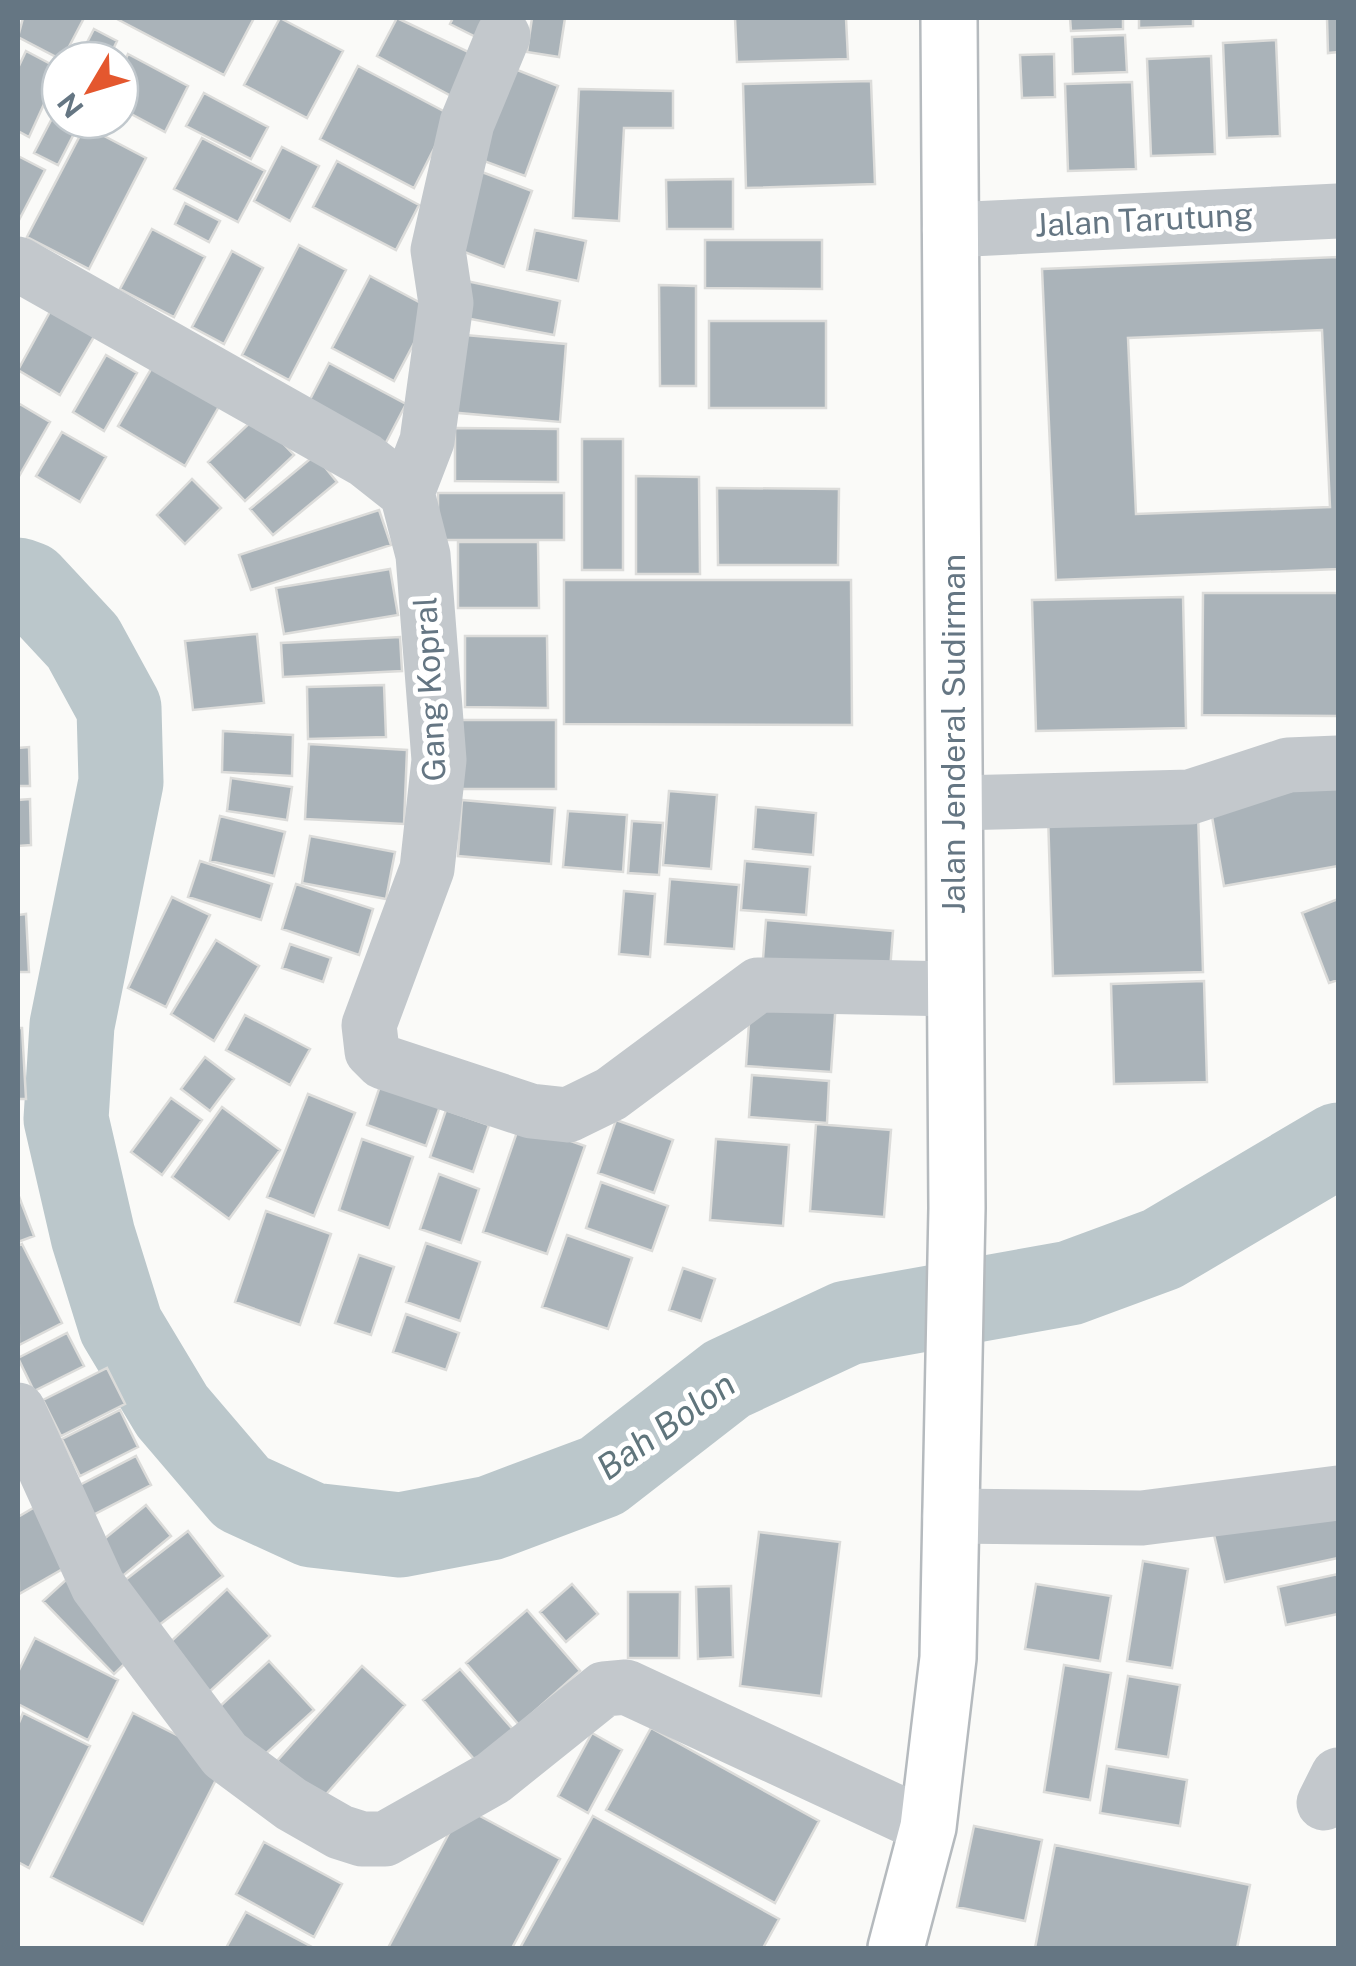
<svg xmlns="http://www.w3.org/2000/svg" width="1356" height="1966" font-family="'Public Sans',sans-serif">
  <rect width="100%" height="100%" fill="#fafaf8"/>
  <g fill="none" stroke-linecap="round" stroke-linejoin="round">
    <path stroke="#bbc7cb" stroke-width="85" d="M18 580 29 584 83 642 119 708 121 782 72 1025 66 1119 93 1236 121 1326 172 1411 242 1493 312 1525 400 1535 490 1518 602 1476 727 1379 847 1323 1070 1283 1162 1249 1338 1145"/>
  </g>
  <path fill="#aab3b9" stroke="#dcdcda" stroke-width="2.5" fill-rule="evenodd" d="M23 18H84L62 60 18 37Z
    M115 18H254L224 75Z
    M280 18 343 51 307 118 244 85Z
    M397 18 477 56 455 98 377 56Z
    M453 18H499L486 42 450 24Z
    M532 18H565L559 57 527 52Z
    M735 18H846L848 59 737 62Z
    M1070 18H1123V29L1071 31Z
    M1139 18H1193V26L1139 28Z
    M1327 18H1338V52L1328 53Z
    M94 29 117 41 108 60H78Z
    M1125 35 1127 72 1073 74 1072 37Z
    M1276 40 1280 136 1227 138 1223 43Z
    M26 51 60 69 29 137 18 131V68Z
    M128 54 188 86 165 132 120 108V71Z
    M1054 54 1055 97 1022 98 1020 55Z
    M1211 56 1215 154 1151 156 1147 59Z
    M358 66 451 115 414 188 320 139Z
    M507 66 558 86 525 176 473 157Z
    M871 81 875 184 746 188 743 84Z
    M1132 82 1136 169 1068 171 1065 84Z
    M579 89 673 91V128H624L619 221 573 218Z
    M204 93 268 127 251 159 186 126Z
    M60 103V120H81L58 165 34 153Z
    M85 126 146 158 89 269 27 237Z
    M202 138 265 171 238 222 174 189Z
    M282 147 319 166 290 221 254 201Z
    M18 156 45 170 18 222Z
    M337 161 419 205 396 250 313 207Z
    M474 169 532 191 504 267 446 245Z
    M733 179V229H667L666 180Z
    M185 203 220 221 209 242 175 224Z
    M152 229 205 257 174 317 120 289Z
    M535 230 586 241 578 281 527 270Z
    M705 240H822V289L705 288Z
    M299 245 346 270 289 380 242 355Z
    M232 251 263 268 224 344 192 327Z
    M1338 257V569L1056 580 1042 269ZM1322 330 1330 507 1136 514 1128 338Z
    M370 276 432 309 394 381 332 348Z
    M457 279 560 301 554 335 450 315Z
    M659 285 696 286V386H660Z
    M51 310 95 335 60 395 18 370Z
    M709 321H826V408H709Z
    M454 334 566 344 560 422 448 412Z
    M106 355 137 373 104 431 73 412Z
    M329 363 406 404 381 452 304 411Z
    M154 364 221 403 185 466 118 426Z
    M18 403 50 422 18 478Z
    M257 416 294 455 245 501 208 462Z
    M455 428 558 429V482L455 481Z
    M62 432 106 457 80 502 36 476Z
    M582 439H623V570H582Z
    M315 455 337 482 273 535 250 509Z
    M636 476 699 477 700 574H636Z
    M192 479 221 508 185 544 157 515Z
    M717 488 839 489 838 565H718Z
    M438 493H564V540H438Z
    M379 510 391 545 251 590 239 555Z
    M458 542H538L539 608H458Z
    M390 569 398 615 284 634 276 588Z
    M564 580H851L852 725 564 724Z
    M1203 593H1338V716L1202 715Z
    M1183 597 1186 728 1036 731 1032 600Z
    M257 634 264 703 193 710 185 641Z
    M465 636H547L548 708 465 707Z
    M400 637 402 671 283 677 281 643Z
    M384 685 386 737 308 739 307 687Z
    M456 720H556V789H457Z
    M223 731 293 735 292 776 222 772Z
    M309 744 407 750 404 824 305 819Z
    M29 747 30 786H18V748Z
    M231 778 292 787 287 820 227 811Z
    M1338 783V866L1224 886 1210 805Z
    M669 791 717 795 711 869 663 865Z
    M30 799 31 845 18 846V800Z
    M462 800 555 808 551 864 458 856Z
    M756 807 816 813 813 855 753 849Z
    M568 811 627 815 623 872 563 867Z
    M1198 812 1203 972 1053 976 1048 815Z
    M220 816 285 832 274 876 210 861Z
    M632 821 663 823 659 875 628 873Z
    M310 836 395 852 386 899 302 883Z
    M200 861 272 884 261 920 188 897Z
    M745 861 810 867 806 915 741 910Z
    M670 879 739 885 734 949 665 944Z
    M296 884 373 909 359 955 282 929Z
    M624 891 655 894 650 957 619 954Z
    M172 897 210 915 166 1007 128 988Z
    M1338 899V980L1329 983 1302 913Z
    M26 914 29 972H18V915Z
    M766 920 893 931 890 970 763 959Z
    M216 940 259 966 214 1041 171 1014Z
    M290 944 331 958 323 982 282 968Z
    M1204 981 1207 1082 1114 1084 1111 984Z
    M751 994 836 1001 831 1072 746 1066Z
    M245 1015 310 1049 290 1085 226 1050Z
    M18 1028H22L26 1099H18Z
    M205 1057 234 1079 210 1111 181 1089Z
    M385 1071 445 1092 426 1146 367 1125Z
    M752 1075 829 1081 827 1123 749 1117Z
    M308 1094 355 1113 314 1216 267 1197Z
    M171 1098 202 1120 162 1175 131 1152Z
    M222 1107 280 1150 229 1219 172 1177Z
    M446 1110 489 1125 473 1172 430 1157Z
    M616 1120 673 1140 654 1193 598 1173Z
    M520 1123 585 1146 547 1254 483 1232Z
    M816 1124 891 1130 884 1217 810 1211Z
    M362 1139 413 1157 389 1228 339 1210Z
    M716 1139 789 1145 783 1226 710 1220Z
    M439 1174 479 1189 461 1243 420 1229Z
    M601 1182 668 1206 652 1251 586 1228Z
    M18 1194 34 1236 18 1242Z
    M266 1211 331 1234 300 1325 235 1302Z
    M567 1235 632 1258 608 1329 542 1307Z
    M426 1243 480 1262 460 1321 406 1302Z
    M22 1244 62 1323 19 1345 18 1246Z
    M359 1255 394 1267 371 1335 335 1323Z
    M683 1268 715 1279 701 1321 669 1310Z
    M406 1314 459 1333 446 1370 393 1352Z
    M67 1333 84 1366 34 1391 18 1358Z
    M107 1368 125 1404 61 1436 43 1400Z
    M120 1410 138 1447 80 1476 62 1439Z
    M136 1456 151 1485 89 1517 74 1488Z
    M40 1504 73 1563 19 1594 18 1517Z
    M146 1505 171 1536 119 1579 93 1548Z
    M1338 1513V1558L1225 1582 1212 1526Z
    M188 1531 223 1576 150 1632 115 1588Z
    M759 1532 840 1542 821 1696 740 1686Z
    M1143 1561 1188 1569 1172 1668 1127 1661Z
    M1338 1574V1614L1286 1625 1278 1587Z
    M67 1579 137 1652 114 1674 43 1601Z
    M572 1584 598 1614 566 1642 540 1612Z
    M1036 1584 1111 1596 1100 1661 1025 1649Z
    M731 1586 733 1657 698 1659 696 1587Z
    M227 1589 270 1636 207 1694 164 1648Z
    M628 1592H680L679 1658H628Z
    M527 1610 580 1671 519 1725 466 1663Z
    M35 1638 118 1680 88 1740 18 1704V1672Z
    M269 1661 314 1710 261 1758 217 1709Z
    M1064 1665 1111 1673 1090 1800 1044 1792Z
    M362 1666 405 1705 321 1800 277 1761Z
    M460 1669 517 1734 480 1766 423 1700Z
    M1128 1676 1180 1685 1168 1757 1116 1749Z
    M23 1713 90 1746 29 1868 18 1862V1725Z
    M133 1713 226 1760 143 1924 51 1877Z
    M651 1728 819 1821 775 1903 606 1810Z
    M592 1733 622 1750 588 1813 558 1796Z
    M1107 1766 1187 1780 1180 1826 1100 1813Z
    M463 1807 560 1859 512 1948H388Z
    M593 1816 779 1919 763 1948H520Z
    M974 1826 1042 1840 1025 1921 957 1907Z
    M264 1842 342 1884 314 1937 236 1894Z
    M1055 1845 1250 1885 1237 1948H1035Z
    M246 1912 314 1948H226Z"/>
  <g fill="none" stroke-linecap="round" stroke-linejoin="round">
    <defs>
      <path id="major" d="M896 1948 928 1827 948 1658 957 1208 949 18"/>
    </defs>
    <use href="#major" stroke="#b5babe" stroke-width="60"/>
    <path stroke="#c3c8cc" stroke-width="55" d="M950 230 1338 211
      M18 264 365 460 407 493 423 555 439 760 427 869 369 1025 372 1051 383 1062 531 1111 568 1115 611 1094 758 985 955 989
      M407 493 427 441 446 303 438 250 467 123 503 36
      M955 803 1190 797 1288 765 1338 763
      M18 1410 98 1586 225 1755 291 1804 340 1832 362 1839H385L493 1778 604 1689 626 1687 928 1827
      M950 1516 1142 1518 1338 1493
      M1324 1803 1338 1775"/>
    <use href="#major" stroke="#fff" stroke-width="55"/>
  </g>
  <g text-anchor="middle" stroke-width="10" stroke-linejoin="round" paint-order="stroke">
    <g font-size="32" fill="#657683" stroke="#fff">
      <text transform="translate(1144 220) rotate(-3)" y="11">Jalan Tarutung</text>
      <text transform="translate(430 689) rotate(-93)" y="11">Gang Kopral</text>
      <text transform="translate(954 734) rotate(-90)" y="11">Jalan Jenderal Sudirman</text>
    </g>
    <g font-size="35" font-style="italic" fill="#60757c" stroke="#fff">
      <text transform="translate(666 1426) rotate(-35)" y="12">Bah Bolon</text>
    </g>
  </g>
  <rect width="1356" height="1966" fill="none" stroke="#657683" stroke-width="40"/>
  <g transform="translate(90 90) rotate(232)"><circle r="48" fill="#ffffff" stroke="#c1c8cd" stroke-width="2.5"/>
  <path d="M0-8L18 38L0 25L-18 38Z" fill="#e4572e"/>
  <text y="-15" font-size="28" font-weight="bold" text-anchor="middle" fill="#657683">N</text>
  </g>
</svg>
